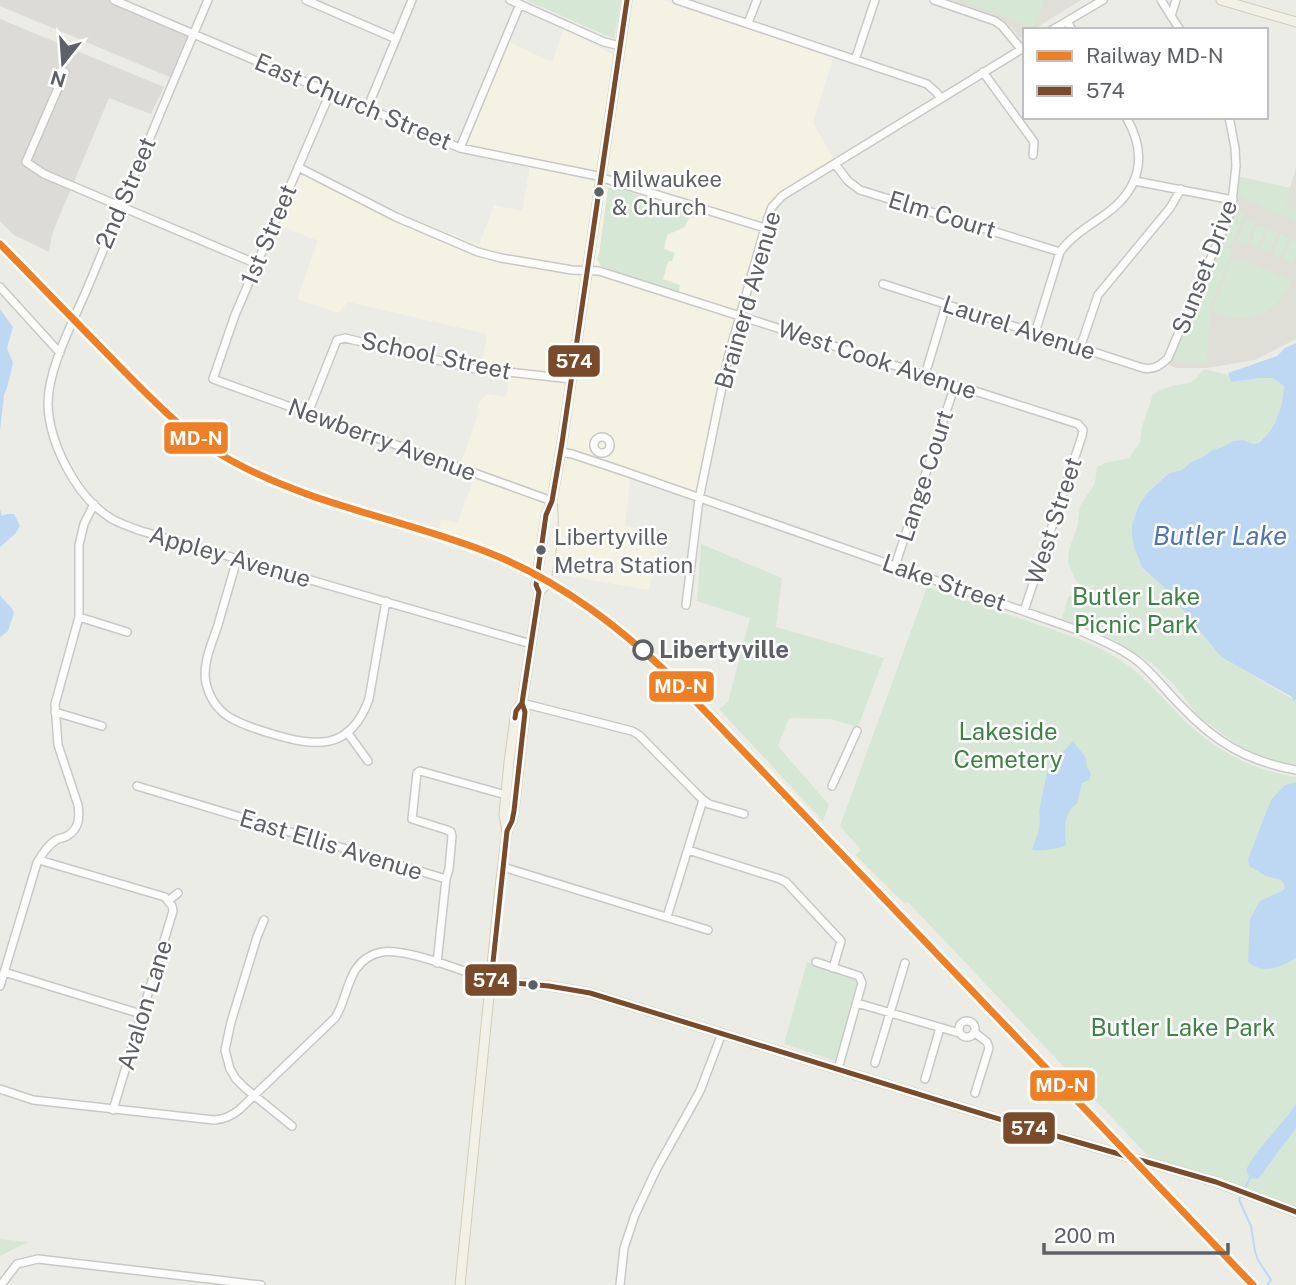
<svg xmlns="http://www.w3.org/2000/svg" width="1296" height="1285" font-family="'Public Sans',sans-serif">
  <rect width="100%" height="100%" fill="#ecece7"/>
  <path fill="#f4f2e2" d="M633 0H662L833 58 813 123 835 161 776 196 769 206 719 374 697 494 631 472 625 526 661 533 649 590 550 573 518 562 439 530 441 519 457 523 477 471 460 465 476 421 479 403 486 394 506 397 510 370 481 367 487 334 348 302 338 313 297 299 318 241 272 222 297 161 392 211 479 245 494 205 522 211 530 167 459 153 458 142 500 38 552 62 564 28 609 53 624 57Z"/>
  <path fill="#dcdbd7" d="M0 0H121L192 30 172 78 0 6Z
    M0 19 164 87 151 114 109 98 52 234 49 252 14 235 0 221Z"/>
  <path fill="#dfded7" d="M950 0H1081L1033 30H1025V35L1020 38 1008 24 994 15Z
    M1296 168V339L1255 360 1207 368H1175L1168 364 1236 212 1241 177 1290 188Z"/>
  <path fill="#d6e7d5" d="M526 0H621L614 39Z
    M959 0H1045L1034 28Z
    M1239 177 1290 188 1286 202 1290 207 1296 210V221L1240 197 1237 194Z
    M615 187 691 213 685 227 667 235 664 249 675 253 672 261 668 262 663 279 680 285 678 295 601 266 597 259 599 254 608 188Z
    M1246 210 1231 246V256L1210 307 1207 362C1196 363 1181 366 1173 357L1231 219 1240 211Z
    M1245 220 1255 223 1247 244 1237 240Z
    M1257 224 1266 228 1258 248 1249 244Z
    M1268 229 1278 233 1270 253 1260 249Z
    M1280 234 1289 238 1281 258 1272 254Z
    M1291 239 1296 241V254L1292 263 1283 259Z
    M1239 258 1291 280C1280 315 1243 327 1211 312L1230 261Z
    M1204 369 1228 375 1231 382 1260 378H1273L1285 386 1282 403 1275 423 1270 431 1258 443 1253 444 1243 440 1233 441 1223 447 1212 450 1203 457 1191 462 1182 470 1168 473 1147 493 1139 505 1134 547 1142 569 1167 590 1221 657 1296 701V765L1262 757 1239 746 1199 717 1175 686 1153 664 1109 637 1062 619 1068 597 1096 586 1082 587 1076 581 1068 562 1069 549 1077 528 1080 506 1095 483 1097 467 1105 463 1129 458 1140 442 1142 427 1153 394C1158 392 1164 388 1169 387 1189 381 1189 388 1204 369Z
    M701 544 782 578 776 627 884 658 858 727 830 719 789 718 778 746 829 805 823 821 719 709 728 702 750 618 697 601Z
    M927 587C961 599 994 610 1028 621 1059 632 1090 641 1117 658 1142 673 1160 696 1180 716 1212 749 1250 770 1296 777V1207L1234 1184 1150 1158 908 902 905 904 855 855 861 850 840 826Z
    M807 962 858 980 836 1061 784 1044Z
    M0 1239 28 1242 0 1256Z"/>
  <path fill="#bed8f3" d="M0 309 13 327 7 348 13 363 7 388 4 395 0 432Z
    M1296 343V700L1293 701 1292 697 1221 657 1167 590 1142 568 1134 547 1132 536V525L1139 505 1147 493 1169 473 1182 470 1191 462 1203 457 1212 450 1223 447 1233 441 1243 440 1253 444 1259 443 1270 431 1275 423 1282 403 1284 386 1273 378H1260L1231 382 1228 373 1277 356 1285 348Z
    M0 509 2 516 6 514H14L20 526 15 534 0 547Z
    M0 595C5 602 11 605 14 613L8 631 0 637Z
    M1073 741 1086 758 1087 767 1091 774 1089 780 1082 783 1077 804C1063 812 1065 831 1066 845 1060 849 1040 851 1032 850L1039 830 1040 818 1039 811 1047 773 1058 757Z
    M1296 782V958C1281 967 1263 975 1248 962L1250 919 1260 901 1284 890 1285 886 1281 880 1266 876 1249 866 1248 859 1271 800 1285 785Z
    M1296 1104V1128L1258 1179 1250 1178 1246 1170C1258 1146 1281 1127 1296 1104Z"/>
  <g fill="none" stroke-linecap="round" stroke-linejoin="round">
    <path stroke="#bed8f3" stroke-width="2" d="M1244 1190 1250 1178
      M1241 1195 1239 1200 1251 1226 1255 1251 1258 1260 1271 1280 1267 1285"/>
    <defs>
      <path id="minor" d="M114 0 460 148 593 175 765 228
        M208 0C167 96 127 192 87 289 73 322 48 368 48 404 49 443 76 496 109 517 117 523 129 526 138 530L531 644
        M306 0 396 39
        M510 0 604 42 620 46
        M677 0 927 84 936 92 941 98
        M934 0 995 21 1002 26 1021 49
        M1161 0 1180 30
        M1171 16 1176 0
        M1067 21 1072 30
        M748 23 757 0
        M1052 30 1103 0
        M855 60 875 0
        M65 72 26 162 44 174 257 264
        M983 72 1034 142 1033 155
        M330 93 235 315 213 379 552 501
        M367 109 412 0
        M460 148 520 4
        M835 164 848 181 860 190 1060 252
        M298 167 396 217 478 252 501 258 531 263 572 270 599 271 1078 424 1083 430 1082 436 1024 611
        M1135 181 1233 200
        M883 284 1143 368C1154 370 1161 365 1168 358L1231 211 1236 166 1235 148 1229 117
        M0 287 60 353
        M1035 333 1060 252C1071 236 1091 225 1107 213 1141 188 1148 154 1126 117
        M1080 348 1098 295 1170 208 1181 189
        M925 375 946 305
        M308 413 337 340 345 338 479 370H491L571 379
        M594 445a8 8 0 1 1 16 0a8 8 0 1 1-16 0Z
        M560 452 572 454 623 471 1083 632C1103 641 1123 649 1140 663 1155 676 1167 692 1181 706 1215 742 1247 761 1296 770
        M237 559C231 581 224 603 218 625 212 643 202 664 206 683 214 717 240 724 269 733 315 747 350 752 369 699L386 601
        M895 566 955 385
        M686 605 699 499 728 358 767 221 772 207 782 196 1025 47
        M79 617 127 632
        M522 703 632 731 639 735 703 800 709 804 744 814
        M55 712 102 726
        M347 732 368 761
        M137 786 446 879 437 963
        M832 786 857 731
        M688 850 780 879 786 882 841 941 833 968
        M39 860 165 897 168 901
        M503 867 708 930
        M446 879 449 869 452 836 451 832 447 830 412 819 417 773 420 771 506 795
        M168 901 178 893
        M667 917 703 800
        M264 920 257 937 231 1022 225 1050 230 1069 236 1079 245 1088 292 1126
        M816 962 859 976 862 983 838 1069
        M4 972 141 1014
        M0 986 37 863C42 854 48 845 56 840 59 838 64 838 67 836 79 829 80 818 78 805L58 745 55 704 79 617V545L84 524 94 504
        M857 1003 959 1033
        M959 1029a8 8 0 1 1 16 0a8 8 0 1 1-16 0Z
        M974 1032 987 1042 989 1048 975 1093
        M875 1063 905 963
        M925 1079 940 1028
        M0 1089 33 1100 214 1120C225 1119 231 1116 239 1110L335 1018C345 1003 346 984 356 969 362 960 372 954 382 952 407 948 466 972 491 981
        M113 1110 173 911 172 906 168 901
        M1 1285 17 1264 38 1259 261 1285
        M620 1285 624 1248 635 1215 656 1170 700 1091 722 1033"/>
      <path id="major" d="M1221 0 1296 22
        M539 592 545 586C550 559 556 530 552 502
        M507 831 504 815 509 762 516 711 522 703 539 592 536 585 546 515 552 501 562 443 627 0
        M491 981 549 986 590 993 1022 1126 1216 1182 1296 1212
        M460 1285 499 896 507 831 512 821 514 811 525 712 522 703"/>
    </defs>
    <use href="#minor" stroke="#c8c8c8" stroke-width="10"/>
    <use href="#major" stroke="#d2cdb7" stroke-width="11"/>
    <use href="#minor" stroke="#fcfcfb" stroke-width="7"/>
    <use href="#major" stroke="#f2f1e8" stroke-width="9"/>
    <path stroke="#e3e4e3" stroke-width="2" stroke-dasharray="2 9" stroke-linecap="butt" d="M50 30 76 44"/>
    <defs>
      <path id="bus-1" d="M522 703 525 712 514 811 512 821 507 831 491 981 549 986 590 993 1022 1126 1216 1182 1296 1212
        M515 718 516 711 522 703 539 592 536 585 546 515 552 501 562 443 627 0"/>
    </defs>
    <use href="#bus-1" stroke="#fff" stroke-width="10"/>
    <use href="#bus-1" stroke="#7a4b2a" stroke-width="5"/>
    <defs>
      <path id="rail-1" d="M0 244C40 285 79 325 119 366 154 401 187 437 232 461 312 505 402 519 487 552 562 581 625 631 682 687L1253 1285"/>
    </defs>
    <use href="#rail-1" stroke="#fff" stroke-width="12"/>
    <use href="#rail-1" stroke="#ef7f24" stroke-width="7"/>
  </g>
  <g fill="#5d6064" stroke="#fff" stroke-width="2.5">
    <circle cx="599" cy="192" r="6"/>
    <circle cx="541" cy="550" r="6"/>
    <circle cx="533" cy="985" r="6"/>
  </g>
  <circle fill="#fff" stroke="#5d6064" stroke-width="3.5" cx="643" cy="650" r="9"/>
  <g text-anchor="middle" stroke-width="5" stroke-linejoin="round" paint-order="stroke">
    <g font-size="22" fill="#5d6064" stroke="#fff" text-anchor="start">
      <text x="612" y="187">Milwaukee<tspan x="612" dy="28">&amp; Church</tspan></text>
      <text x="554" y="545">Libertyville<tspan x="554" dy="28">Metra Station</tspan></text>
    </g>
    <g font-size="24" fill="#5d6064" stroke="#fff">
      <text transform="translate(353 102) rotate(23)" y="8">East Church Street</text>
      <text transform="translate(126 193) rotate(-67)" y="8">2nd Street</text>
      <text transform="translate(942 215) rotate(17)" y="8">Elm Court</text>
      <text transform="translate(269 235) rotate(-67)" y="8">1st Street</text>
      <text transform="translate(1205 267) rotate(-69)" y="8">Sunset Drive</text>
      <text transform="translate(748 300) rotate(-74)" y="8">Brainerd Avenue</text>
      <text transform="translate(1019 328) rotate(18)" y="8">Laurel Avenue</text>
      <text transform="translate(436 356) rotate(12)" y="8">School Street</text>
      <text transform="translate(877 360) rotate(18)" y="8">West Cook Avenue</text>
      <text transform="translate(382 440) rotate(20)" y="8">Newberry Avenue</text>
      <text transform="translate(925 476) rotate(-72)" y="8">Lange Court</text>
      <text transform="translate(1054 521) rotate(-72)" y="8">West Street</text>
      <text transform="translate(230 557) rotate(16)" y="8">Appley Avenue</text>
      <text transform="translate(944 583) rotate(19)" y="8">Lake Street</text>
      <text transform="translate(331 845) rotate(17)" y="8">East Ellis Avenue</text>
      <text transform="translate(145 1005) rotate(-73)" y="8">Avalon Lane</text>
    </g>
    <g font-size="24" fill="#3d8346" stroke="#fff">
      <text x="1136" y="605">Butler Lake<tspan x="1136" dy="28">Picnic Park</tspan></text>
      <text x="1008" y="740">Lakeside<tspan x="1008" dy="28">Cemetery</tspan></text>
      <text x="1183" y="1036">Butler Lake Park</text>
    </g>
    <g font-size="24" font-weight="bold" fill="#5d6064" stroke="#fff" text-anchor="start">
      <text x="659" y="658">Libertyville</text>
    </g>
    <g font-size="26" font-style="italic" fill="#4c75b2" stroke="#fff">
      <text x="1220" y="545">Butler Lake</text>
    </g>
  </g>
  <g stroke="#fff" stroke-width="2.5">
    <rect x="547" y="344" width="54" height="34" rx="7" fill="#7a4b2a"/>
    <rect x="163" y="421" width="66" height="34" rx="7" fill="#ef7f24"/>
    <rect x="648" y="670" width="67" height="33" rx="7" fill="#ef7f24"/>
    <rect x="464" y="963" width="54" height="34" rx="7" fill="#7a4b2a"/>
    <rect x="1029" y="1069" width="67" height="33" rx="7" fill="#ef7f24"/>
    <rect x="1002" y="1111" width="54" height="34" rx="7" fill="#7a4b2a"/>
  </g>
  <g font-size="19" text-anchor="middle" font-weight="bold" fill="#fff">
    <text x="574" y="368">574</text>
    <text x="196" y="445">MD-N</text>
    <text x="681" y="693">MD-N</text>
    <text x="491" y="987">574</text>
    <text x="1062" y="1092">MD-N</text>
    <text x="1029" y="1135">574</text>
  </g>
  <rect x="1023" y="28" width="245" height="91" fill="#ffffff" stroke="#bebfc1" stroke-width="2"/>
  <rect x="1037" y="51" width="35" height="10" fill="#ef7f24" stroke="#bebfc1" stroke-width="2"/>
  <text x="1086" y="63" font-size="21" fill="#5d6064">Railway MD-N</text>
  <rect x="1037" y="86" width="35" height="10" fill="#7a4b2a" stroke="#bebfc1" stroke-width="2"/>
  <text x="1086" y="98" font-size="21" fill="#5d6064">574</text>
  <g transform="translate(63 63) rotate(197)" stroke="#ffffff" stroke-width="5" paint-order="stroke">
  <path d="M0-5L12 26L0 18L-12 26Z" fill="#5d6064"/>
  <text y="-10" font-size="19" font-weight="bold" text-anchor="middle" fill="#5d6064">N</text>
  </g>
  <path d="M1044 1243v10h184v-10" fill="none" stroke="#5d6064" stroke-width="3.5"/>
  <text x="1054" y="1243" font-size="21" fill="#5d6064" stroke="#ffffff" stroke-width="5" paint-order="stroke">200 m</text>
</svg>
